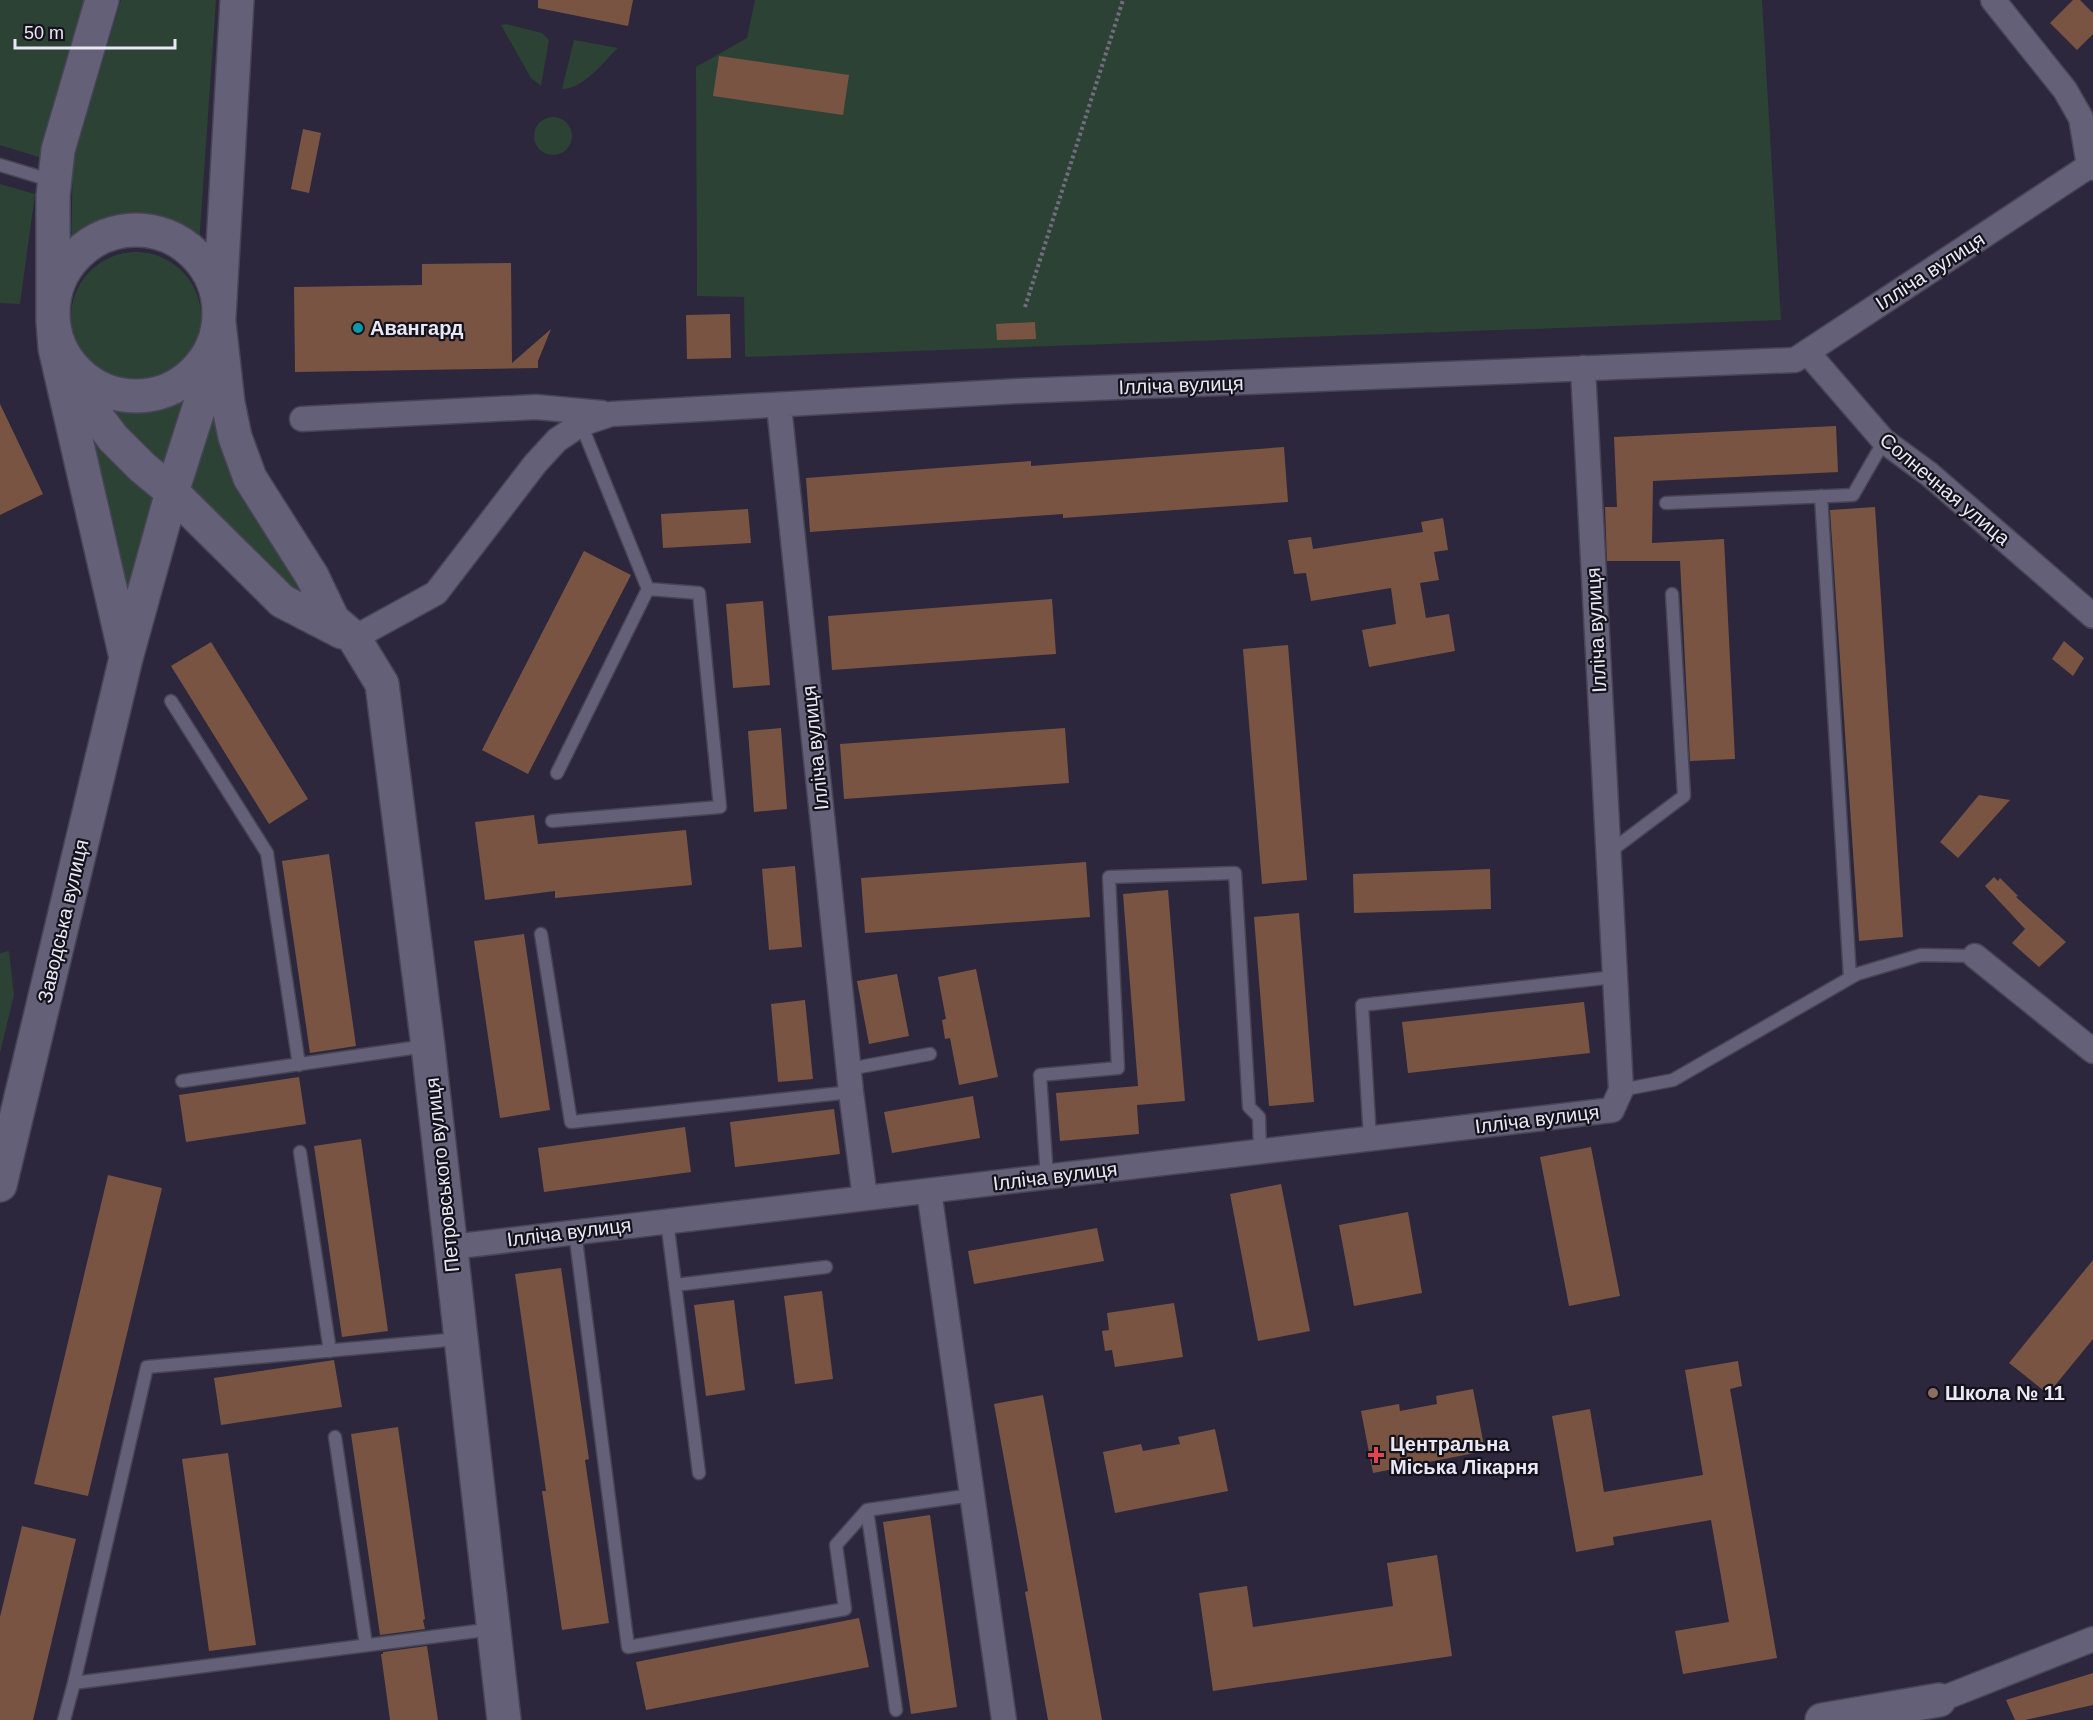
<svg xmlns="http://www.w3.org/2000/svg" width="2093" height="1720" font-family="Arial,sans-serif">
  <rect width="100%" height="100%" fill="#2c273c"/>
  <path fill="#2c4234" d="M0 0H88L45 159 0 145Z
    M121 0H216L199 245C188 237 176 228 162 224 131 216 93 224 71 248L73 160Z
    M755 0H1762L1781 320 745 357 744 297 697 296 696 67 747 38Z
    M506 24 542 33 549 40 541 86 531 78 501 25Z
    M574 40 618 48C603 62 584 89 562 89Z
    M534 136a19 19 0 1 1 38 0a19 19 0 1 1-38 0Z
    M0 184 35 194 20 304 0 303Z
    M71 317a65 65 0 1 1 130 0a65 65 0 1 1-130 0Z
    M216 385 325 629 185 488Z
    M191 395 167 474 109 409C140 417 164 411 191 395Z
    M83 418 161 495 127 614Z
    M9 951 14 995 0 1053V953Z"/>
  <path fill="#7a5443" d="M538 0H633L628 26 538 8Z
    M2073 0H2080L2093 13V34L2077 50 2050 23Z
    M719 56 849 75 843 115 713 96Z
    M303 129 321 133 309 193 291 189Z
    M511 263 512 363 551 329 538 361V368L295 372 294 287 422 285V264Z
    M730 314 731 358 687 359 686 315Z
    M1035 322 1036 339 997 340 996 324Z
    M0 404 43 494 0 515Z
    M1836 426 1838 472 1653 481 1652 543 1724 539 1735 759 1690 761 1680 561H1607L1605 507H1617L1614 437Z
    M1284 447 1288 502 1063 518V514L810 532 806 478 1031 461V466Z
    M1875 507 1903 937 1859 941 1830 510Z
    M748 509 751 543 663 548 661 514Z
    M1443 518 1448 550 1434 552 1439 580 1420 583 1426 618 1449 614 1455 651 1369 667 1362 630 1396 624 1391 588 1311 601 1306 573 1294 574 1288 540 1311 537 1313 549 1423 532 1421 522Z
    M584 551 631 575 528 774 482 750Z
    M1052 599 1056 654 832 670 828 616Z
    M763 601 770 685 733 688 726 604Z
    M2064 641 2084 658 2073 676 2052 659Z
    M211 642 308 799 269 824 171 666Z
    M1288 645 1307 880 1262 884 1243 649Z
    M781 728 787 809 754 812 748 731Z
    M1065 728 1069 783 844 799 840 744Z
    M1979 795 2010 800 1958 858 1940 842Z
    M534 815 538 844 686 830 692 885 555 898V891L485 900 475 822Z
    M329 854 356 1046 310 1053 282 861Z
    M1086 862 1090 917 865 933 861 878Z
    M795 866 802 947 769 950 762 869Z
    M1490 869 1491 909 1354 913 1353 874Z
    M1994 877 1998 881 2000 878 2018 896 2016 897 2066 942 2039 967 2012 943 2025 929 1985 886Z
    M1168 890 1185 1101 1137 1105 1139 1134 1060 1141 1056 1093 1138 1086 1123 894Z
    M1299 913 1314 1102 1269 1106 1254 917Z
    M524 934 550 1110 500 1118 474 941Z
    M976 969 998 1077 959 1085 950 1038 945 1039 942 1020 946 1019 938 977Z
    M897 974 909 1036 869 1044 857 981Z
    M805 1000 813 1079 778 1082 771 1004Z
    M1584 1002 1590 1053 1408 1073 1402 1022Z
    M299 1077 306 1124 186 1142 179 1095Z
    M973 1096 980 1138 892 1153 884 1112Z
    M834 1109 840 1154 735 1167 730 1122Z
    M685 1127 691 1172 544 1192 538 1148Z
    M361 1139 388 1331 342 1337 314 1146Z
    M1591 1147 1620 1296 1569 1306 1540 1157Z
    M108 1175 162 1188 88 1496 34 1484Z
    M1281 1184 1310 1331 1258 1341 1230 1194Z
    M1408 1212 1422 1293 1354 1306 1339 1225Z
    M1097 1228 1104 1261 974 1284 968 1251Z
    M2093 1260V1339L2048 1394 2009 1363Z
    M561 1268 589 1459 585 1460 609 1623 562 1630 542 1491H546L515 1274Z
    M822 1291 833 1379 795 1384 784 1296Z
    M734 1300 745 1390 706 1396 694 1305Z
    M1174 1303 1183 1357 1115 1367 1112 1350 1105 1351 1102 1331 1109 1330 1107 1313Z
    M334 1360 342 1407 221 1425 214 1378Z
    M1738 1361 1742 1386 1730 1389 1777 1658 1683 1674 1675 1631 1729 1622 1711 1520 1613 1537 1614 1545 1576 1552 1552 1416 1590 1409 1604 1492 1703 1475 1685 1370Z
    M1473 1389 1485 1451 1373 1473 1361 1411 1399 1404 1400 1411 1437 1404 1436 1396Z
    M1043 1395 1102 1720H1048L1025 1592 1028 1591 994 1404Z
    M398 1427 425 1619 423 1620 425 1629 380 1635 351 1434Z
    M1215 1429 1228 1491 1115 1513 1103 1452 1141 1444 1143 1451 1180 1444 1178 1437Z
    M228 1453 256 1645 209 1651 182 1459Z
    M930 1515 957 1707 911 1714 883 1522Z
    M22 1526 76 1539 33 1720H0V1617Z
    M1437 1555 1452 1656 1213 1691 1199 1593 1247 1586 1253 1627 1393 1606 1387 1563Z
    M859 1618 869 1667 646 1710 636 1662Z
    M427 1646 438 1720H390L381 1654H383V1652Z
    M2093 1673V1705L2025 1720H2015L2006 1700Z"/>
  <g fill="none" stroke-linecap="round" stroke-linejoin="round">
    <defs>
      <path id="lane" d="M0 165 53 181
        M1821 496 1850 978
        M1666 503 1853 495 1884 441
        M171 701 267 853 299 1065
        M557 773 648 589
        M552 821 720 807 699 593 648 589 581 424
        M1608 853 1684 796 1672 594
        M541 934 571 1122 851 1092
        M849 1069 930 1054
        M182 1081 426 1046
        M1621 1090 1673 1080 1857 974 1921 955 1975 956
        M1370 1139 1362 1005 1614 977
        M300 1152 330 1351
        M1047 1177 1040 1075 1118 1068 1109 877 1235 873 1249 1107 1259 1117 1260 1152
        M667 1221 699 1473
        M575 1232 628 1647 845 1609 836 1545 867 1510
        M675 1285 826 1267
        M459 1339 147 1367 74 1683 493 1629
        M335 1437 366 1645
        M896 1710 867 1510 972 1495
        M64 1720 74 1683"/>
      <path id="street" d="M1993 0 2065 90 2081 118 2089 166
        M1807 352 1884 441 1929 474 2093 616
        M779 406 851 1092 865 1198
        M302 419 536 407 602 413
        M354 638 436 593 535 464 557 440 581 424 611 414 1019 391 1795 360 2089 166 2093 168
        M1975 956 2093 1051
        M929 1191 1004 1720
        M451 1247 1612 1110 1621 1090 1583 368
        M1939 1700 2093 1639"/>
      <path id="secondary" d="M102 0 58 150 53 196V321L55 348 125 653
        M53 313a83 83 0 1 1 166 0a83 83 0 1 1-166 0Z
        M219 323 228 403 235 437 250 478 312 576 333 620 354 638 382 684 428 1046 504 1720
        M68 374 79 393 113 438 142 467 172 492 282 601 342 632
        M0 1185 126 658 172 492 217 351 237 0
        M1822 1720 1939 1700"/>
    </defs>
    <use href="#lane" stroke="#474455" stroke-width="15"/>
    <use href="#street" stroke="#474455" stroke-width="27"/>
    <use href="#secondary" stroke="#474455" stroke-width="36"/>
    <path stroke="#716d7f" stroke-width="4" stroke-dasharray="3 3" stroke-linecap="butt" d="M1025 307 1123 0"/>
    <use href="#lane" stroke="#646077" stroke-width="12"/>
    <use href="#street" stroke="#646077" stroke-width="24"/>
    <use href="#secondary" stroke="#646077" stroke-width="33"/>
  </g>
  <circle fill="#0f9aa8" stroke="#14121b" stroke-width="2" cx="358" cy="328" r="6"/>
  <circle fill="#8d6e63" stroke="#14121b" stroke-width="2" cx="1933" cy="1393" r="6"/>
  <path fill="#e0444e" stroke="#14121b" stroke-width="2" d="M1373 1446h6v6h6v6h-6v6h-6v-6h-6v-6h6z"/>
  <g text-anchor="middle" stroke-width="4.5" stroke-linejoin="round" paint-order="stroke">
    <g font-size="20" fill="#eae8f5" stroke="#14121b">
      <text transform="translate(1930 271) rotate(-33)" y="7">Ілліча вулиця</text>
      <text transform="translate(1181 385) rotate(-2)" y="7">Ілліча вулиця</text>
      <text transform="translate(1945 489) rotate(40)" y="7">Солнечная улица</text>
      <text transform="translate(1596 630) rotate(-93)" y="7">Ілліча вулиця</text>
      <text transform="translate(815 748) rotate(-96)" y="7">Ілліча вулиця</text>
      <text transform="translate(63 921) rotate(-77)" y="7">Заводська вулиця</text>
      <text transform="translate(1537 1119) rotate(-7)" y="7">Ілліча вулиця</text>
      <text transform="translate(442 1175) rotate(-96)" y="7">Петровського вулиця</text>
      <text transform="translate(1055 1176) rotate(-7)" y="7">Ілліча вулиця</text>
      <text transform="translate(569 1232) rotate(-7)" y="7">Ілліча вулиця</text>
    </g>
    <g font-size="20" font-weight="bold" fill="#eae8f5" stroke="#14121b" text-anchor="start">
      <text x="370" y="335">Авангард</text>
      <text x="1945" y="1400">Школа № 11</text>
      <text x="1390" y="1451">Центральна<tspan x="1390" dy="23">Міська Лікарня</tspan></text>
    </g>
  </g>
  <path d="M15 39v9h160v-9" fill="none" stroke="#eae8f5" stroke-width="3"/>
  <text x="24" y="39" font-size="18" fill="#eae8f5" stroke="#14121b" stroke-width="4.5" paint-order="stroke">50 m</text>
</svg>
